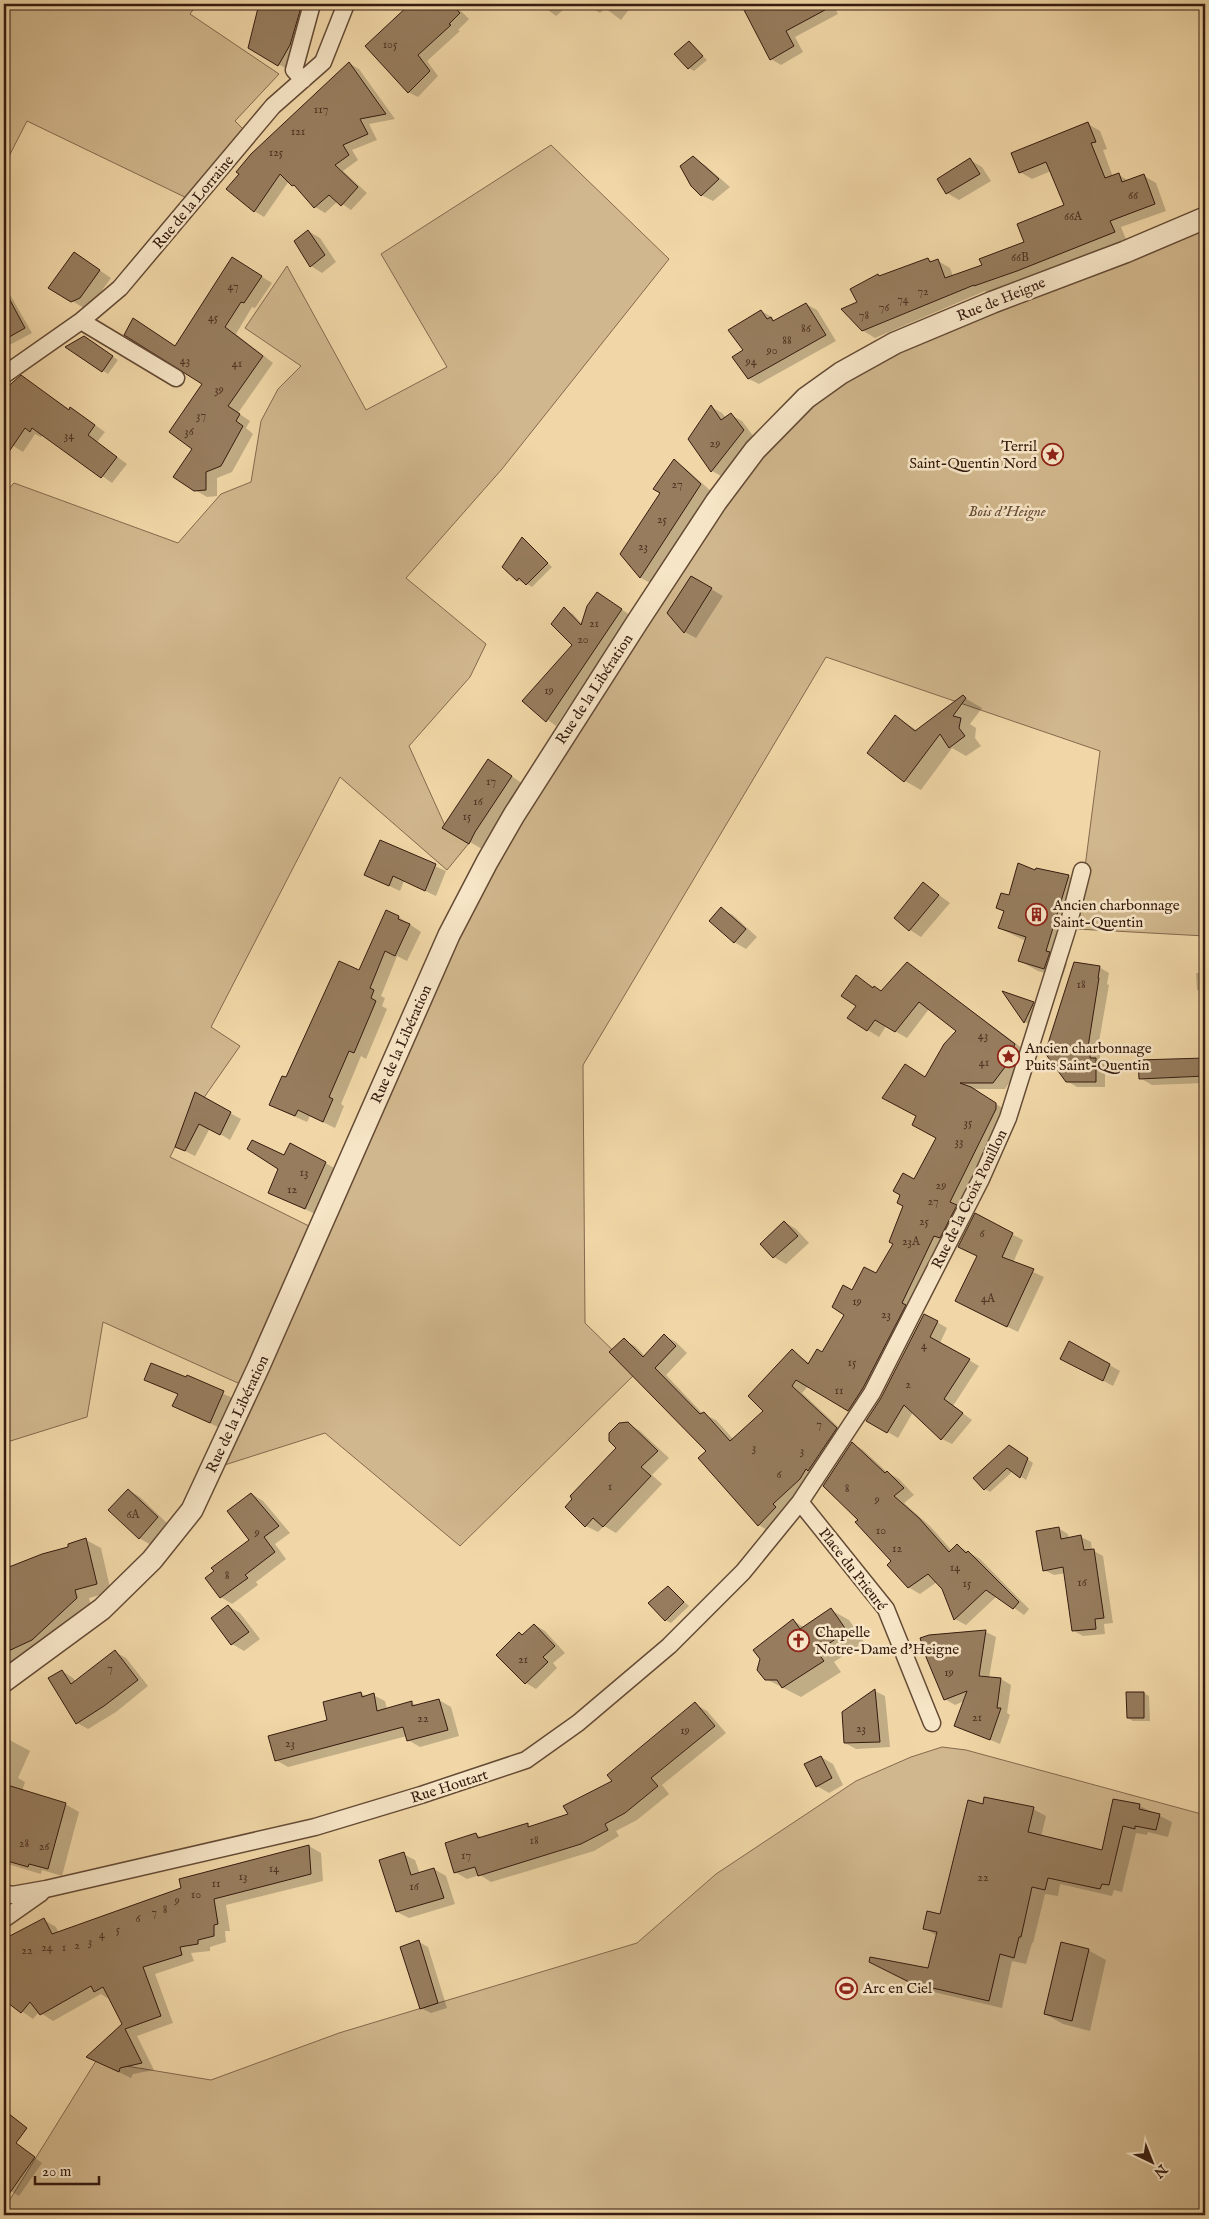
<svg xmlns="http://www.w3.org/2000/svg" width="1209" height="2219" font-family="'IM FELL English',serif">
  <rect width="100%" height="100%" fill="#f1d7a7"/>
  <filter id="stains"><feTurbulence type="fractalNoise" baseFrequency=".004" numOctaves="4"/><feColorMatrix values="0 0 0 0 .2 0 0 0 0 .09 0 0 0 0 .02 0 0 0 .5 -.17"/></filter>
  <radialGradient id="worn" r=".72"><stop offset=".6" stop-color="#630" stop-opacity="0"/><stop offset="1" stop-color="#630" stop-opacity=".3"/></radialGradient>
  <path fill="#d1b78d" stroke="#83694e" d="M4 4H197L190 14 279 74 235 121 249 135 193 201 27 121 4 166Z
    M551 145 669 259 502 469 406 578 486 644 470 677 409 746 447 830 469 843 447 870 340 777 211 1027 240 1046 189 1119 170 1157 319 1231 449 935 716 502 841 373 1205 218V936L1077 929 1100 751 826 657 583 1065 585 1323 636 1373 460 1546 325 1433 212 1469 249 1388 103 1322 87 1417 4 1443V494L14 483 178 543 221 494 251 482 261 421 278 389 301 366 245 328 287 266 366 410 447 367 381 254Z
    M942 1747 966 1750 1205 1815V2215H4V2209L96 2061 211 2080 339 2033 637 1943 716 1874 856 1781 911 1757Z"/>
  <path fill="#0003" d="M260 4H315L289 70 249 48Z
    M412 4H463L458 8 469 19 458 30 460 31 427 61 438 76 418 97 408 92 366 47Z
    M540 4H557L562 11 556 16Z
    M586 4H633L621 20 605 8 600 13Z
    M752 4H833L838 14 795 37 803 52 781 65 771 59 745 10Z
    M689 43 707 60 694 71 689 68Z
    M349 63 359 69 395 119 369 124 377 140 352 150 358 160 343 171 367 193 351 210 338 201 325 213 315 207 299 189 289 181 264 217 254 211 228 189Z
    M1088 124 1100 131 1107 149 1103 150 1113 177 1119 175 1129 181 1144 176 1156 183 1166 211 1121 227 1126 239 1030 277 987 293 985 291 875 338 862 330 859 303 878 276 880 277 928 259 933 262 938 261 950 268 953 276 983 265 1025 243 1065 206 1051 171 1032 179 1020 172Z
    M1205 143V155L1201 146Z
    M693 158 705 165 730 187 713 201 701 195Z
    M970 160 982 167 991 181 959 200 947 193Z
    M308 231 320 238 336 262 322 273 311 266Z
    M74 253 111 278 92 304 84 308 72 301Z
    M243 265 272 283 255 308 252 307 236 334 273 363 238 413 250 421 246 428 253 434 232 472 217 478V496L207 497 195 490 194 448 203 384 176 347Z
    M4 284 32 333 4 348Z
    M806 304 817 310 836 341 759 384 749 379 744 350 761 311 772 317 774 321Z
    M89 341 118 360 108 374 67 347Z
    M21 377 70 410 71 409 81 415 105 432 97 442 127 464 112 483 43 434 41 437 35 434 23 452 4 440V391L8 386Z
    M711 407 722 413 726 418 731 415 742 421 754 437 723 477 712 471 689 439Z
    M674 461 685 468 712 492 652 584 641 578 622 554 661 493Z
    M523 539 552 567 532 587 524 582 523 583 517 580Z
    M692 578 723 596 696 638 685 632Z
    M606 599 630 615 556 726 523 701 574 645 564 609 573 614 582 624Z
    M963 697 982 708 970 724 976 728 975 738 981 746 966 756 952 748 921 790 905 781 895 716 918 731Z
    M500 768 523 784 482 849 444 827Z
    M381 842 446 871 436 896 404 881 400 891 366 875Z
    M1036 872 1068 876 1086 886 1063 962 1067 964 1062 978 1038 971 1020 961 1026 941 999 928 1005 912 997 908Z
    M924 884 950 903 921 937 910 930Z
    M721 909 733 915 757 937 746 949 734 942Z
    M386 912 399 917 421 932 407 961 397 956 381 996 385 998 382 1006 387 1009 366 1059 361 1056 341 1104 344 1106 335 1128 310 1116 307 1122 282 1111 270 1104 360 972Z
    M908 964 1026 1051 1016 1073 1005 1089H973L1007 1111 860 1416 808 1386 802 1393 847 1435 770 1532 759 1525 699 1458 707 1451 624 1340 635 1346 645 1356 665 1336 676 1342 687 1353 666 1375 703 1414 716 1420 734 1440 765 1411 792 1351 810 1363 822 1354 846 1315 852 1292 877 1275 894 1243 914 1180 938 1138 917 1116 926 1078 958 1031 929 1009 907 1038 886 1026 879 1037 848 1018 858 1006 856 977 882 992Z
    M1099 967 1109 973 1107 984 1109 985 1097 1053 1100 1054V1061L1105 1065V1087H1077L1067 1081Z
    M1196 973H1205V994L1197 990Z
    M1006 994 1039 1006 1030 1025 1025 1022Z
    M1205 1059V1083L1152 1085 1140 1078 1139 1062Z
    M195 1094 241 1119 230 1140 210 1128 195 1156 177 1147Z
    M291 1144 338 1170 317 1215 270 1192Z
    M975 1215 1023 1240 1013 1263 1044 1277 1018 1332 967 1307 978 1256Z
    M784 1222 796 1229 809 1243 786 1264 774 1257 761 1244Z
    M937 1322 947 1328 940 1343 979 1366 953 1406 972 1420 952 1444 942 1439 913 1412 898 1438 867 1420Z
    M1070 1342 1120 1371 1113 1386 1072 1364Z
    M187 1379 233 1398 220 1428 184 1411 179 1395 145 1380Z
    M628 1424 640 1431 669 1458 652 1475 662 1484 616 1533 604 1526 598 1532 586 1526Z
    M852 1443 863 1450 887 1472 899 1479 914 1495 904 1503 930 1526 952 1551 957 1545 980 1559 1029 1609 1024 1615 997 1596 966 1625 955 1619 943 1588 937 1582 920 1594 908 1587 893 1561 859 1520Z
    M1014 1450 1033 1463 1026 1480 1013 1471 990 1492 985 1489Z
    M128 1490 140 1497 169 1525 151 1545 139 1538Z
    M252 1494 263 1501 290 1533 275 1544 286 1559 256 1582 258 1585 232 1604 221 1597 251 1540Z
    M1058 1528 1068 1534 1069 1539 1081 1537 1091 1542 1092 1550 1103 1556 1113 1623 1104 1624 1105 1634 1083 1636 1074 1631 1066 1573 1054 1575 1044 1570Z
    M86 1540 101 1548 111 1592 89 1598 91 1606 47 1648 4 1668V1615L7 1613 4 1602 21 1595 70 1548Z
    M668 1587 689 1606 671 1623 665 1620Z
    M228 1606 240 1613 260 1639 244 1651 232 1644Z
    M831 1610 849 1620 864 1642 834 1662 841 1672 801 1697 766 1679 794 1621 805 1628Z
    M535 1625 545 1631 565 1653 553 1663 557 1668 536 1689 526 1683 498 1655Z
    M986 1632 996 1637 989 1678 1001 1679 1011 1685 1007 1713 1010 1715 1000 1744 955 1725 964 1701 955 1705 945 1699 929 1636Z
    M115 1652 126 1658 148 1686 116 1712 88 1729 77 1723 62 1671 73 1678 76 1682Z
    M875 1691 885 1696 890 1747 856 1749 845 1743 844 1712Z
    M361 1693 367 1697 373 1695 385 1701 387 1709 412 1703 418 1706 439 1700 451 1707 459 1736 420 1747 408 1740 407 1736 288 1767 276 1760Z
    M1144 1693 1149 1696 1150 1721H1133L1128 1718Z
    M695 1704 707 1711 726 1733 662 1785 669 1794 637 1820 616 1831 619 1836 594 1851 491 1882 480 1875 467 1879 455 1872 476 1834 483 1838 528 1825 532 1827 570 1815 614 1782Z
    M4 1737 30 1751 18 1778 25 1782 22 1791 65 1804 79 1812 62 1876 42 1870 41 1874 4 1863Z
    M821 1757 833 1764 843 1785 829 1793 817 1786Z
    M1114 1800 1140 1806 1172 1822 1168 1837 1148 1832 1147 1835 1136 1833 1122 1892 1114 1890 1112 1896 1060 1884 1058 1896 1045 1894 1033 1943H1032L1026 1964 1012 1961 1002 2008 925 1990 883 1969 929 1970 937 1936 924 1928 941 1916 984 1805 1033 1809 1046 1816 1041 1837 1103 1852Z
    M309 1846 321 1853 323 1881 226 1905 230 1931H225L226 1942 210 1947V1951L191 1953 194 1961 155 1974 173 2023 137 2036 154 2070 133 2074 131 2078 88 2057 123 2024 109 1996 107 1998 101 1994 53 2021 39 2012 33 2019 11 2004 4 2010V1940L44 1920 56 1927 59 1933 183 1888 181 1880Z
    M403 1854 415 1860 420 1874 434 1869 446 1876 455 1904 409 1918 397 1912Z
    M419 1942 428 1947 447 2008 431 2013 421 2008Z
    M1088 1950 1106 1960 1090 2031 1063 2024 1045 2014Z
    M7 2138 42 2163 19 2196 4 2187V2143Z"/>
  <path fill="#977d5e" stroke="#351b0f" d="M259 4H302L290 45 278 66 248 48Z
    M410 4H451L460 13 449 24 451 25 418 55 430 71 408 93 365 46Z
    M751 4H836L786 31 794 46 770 60 744 10Z
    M689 41 703 56 688 69 674 54Z
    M349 62 386 114 360 119 368 134 343 145 349 155 335 165 358 187 341 206 329 195 314 208 294 185 292 186 280 174 254 212 226 189 239 174 236 172 251 154Z
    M1088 122 1096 142 1091 143 1105 178 1119 173 1122 182 1144 174 1155 204 1110 221 1115 232 1017 271 974 286V285L862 331 841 309 857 302 850 289 878 274 879 276 928 258 930 262 938 259 945 278 982 265 979 259 1024 242 1017 224 1064 205 1046 162 1019 173 1011 153Z
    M693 156 719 179 701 196 691 186 680 166Z
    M970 158 980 174 946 194 937 179Z
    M308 230 325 255 310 267 294 241Z
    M74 252 100 270 80 298 71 302 48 288Z
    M232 257 262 276 244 303 241 302 225 327 263 356 228 406 240 414 236 421 243 426 221 466 206 472V490L194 491 173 477 192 449 169 432 202 384 124 335 133 318 175 346Z
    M4 289 25 328 4 340Z
    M806 303 826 335 748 379 732 357 743 350 728 330 761 310 767 319 771 317 773 321Z
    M84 336 113 356 102 372 65 347Z
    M21 375 69 410 70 407 95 425 88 435 117 457 101 478 32 428 30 432 25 428 4 459V390Z
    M711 405 721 420 731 413 744 430 711 472 688 439Z
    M674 459 701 484 640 578 620 554 660 493 653 489Z
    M522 537 548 563 526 585 519 578 517 581 502 567Z
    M691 576 712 588 684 633 667 613Z
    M597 592 622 609 546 722 522 701 572 645 551 624 564 607 581 625 587 606Z
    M963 695 966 698 953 716 961 718 959 728 965 736 949 748 940 734 904 782 867 753 895 715 915 731Z
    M488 759 512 776 475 832 469 844 442 828Z
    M380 840 436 864 425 891 393 876 389 886 364 875Z
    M1018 863 1035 870 1036 868 1069 875 1046 951 1050 952 1044 969 1018 961 1026 937 998 928 1004 911 996 908 1001 893 1009 895Z
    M923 882 939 895 909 931 894 918Z
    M721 907 746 929 734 943 709 921Z
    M386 910 399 916 398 919 410 924 395 956 385 951 370 988 374 990 371 998 376 1001 354 1053 349 1051 329 1097 333 1099 323 1122 298 1110 295 1116 269 1105 282 1076 286 1077 339 961 359 970Z
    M907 962 1015 1044 1005 1067 993 1083H960L971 1087 996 1103V1109L950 1202 957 1205 940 1238 934 1236 902 1303 906 1305 863 1388 848 1411 796 1380 792 1386 837 1428 808 1471 806 1469 800 1479 773 1504 776 1507 758 1526 698 1458 706 1451 609 1352 624 1338 643 1357 664 1334 676 1346 655 1368 700 1414 704 1412 730 1441 763 1411 748 1396 792 1349 808 1364 817 1349 822 1352 844 1315 832 1307 843 1285 852 1290 864 1267 876 1273 893 1244 889 1242 903 1206 897 1203 900 1195 893 1191 903 1173 914 1179 936 1138 912 1125 916 1116 882 1098 905 1064 925 1077 944 1044 956 1031 919 1002 895 1032 875 1020 867 1031 847 1018 856 1006 841 996 856 975 873 988 874 986 881 991Z
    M1074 962 1100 966 1098 978H1099L1088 1047H1091L1090 1058H1096V1082H1066L1045 1053Z
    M1002 991 1034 1002 1024 1023Z
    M1205 1058V1076L1139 1079 1138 1060Z
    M195 1092 231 1112 220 1135 199 1124 185 1151 175 1147Z
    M252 1140 284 1155 290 1143 326 1162 305 1209 268 1193 278 1169 247 1149Z
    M975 1213 1013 1233 1002 1257 1034 1269 1007 1327 955 1301 977 1256 958 1247Z
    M784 1221 798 1236 773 1258 760 1244Z
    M924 1314 938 1321 930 1337 970 1359 944 1399 963 1413 941 1440 904 1405 887 1433 866 1421 881 1398Z
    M1069 1341 1110 1364 1103 1381 1060 1359Z
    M151 1363 186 1377 187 1375 224 1391 210 1423 172 1406 178 1394 144 1380Z
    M628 1422 658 1451 641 1467 651 1476 603 1527 593 1518 585 1527 565 1507 572 1499 570 1496 616 1448 609 1441V1433L619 1423Z
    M852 1442 885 1473 887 1471 904 1488 894 1496 919 1518 949 1552 957 1544 966 1553 968 1551 1019 1602 1013 1609 986 1590 954 1620 942 1589 928 1574 908 1588 887 1565 891 1561 855 1522 858 1520 823 1486Z
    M1009 1445 1028 1458 1020 1478 1007 1468 984 1490 973 1478Z
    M128 1489 158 1517 139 1539 108 1510Z
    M251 1493 279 1526 264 1537 275 1552 245 1575 248 1578 220 1598 205 1578 214 1571 211 1568 249 1540 227 1511Z
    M1059 1527 1061 1539 1081 1535 1084 1550 1094 1549 1104 1618 1095 1619 1096 1629 1072 1631 1063 1567 1043 1571 1036 1531Z
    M86 1538 97 1584 75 1590 77 1598 32 1640 4 1653V1569L42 1554 68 1547V1544Z
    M668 1586 684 1602 665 1621 648 1603Z
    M228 1605 249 1632 231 1645 211 1618Z
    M831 1608 847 1631 817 1652 824 1661 782 1688 777 1680H765L757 1670 760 1659 753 1650 793 1619 800 1629Z
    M534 1624 555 1646 543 1657 548 1662 525 1684 496 1655 519 1632 522 1635Z
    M986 1630 979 1676 1001 1678 997 1708H1001L990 1740 954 1726 967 1691 944 1700 926 1657 920 1638 929 1635Z
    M115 1650 138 1680 104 1706 76 1724 48 1678 62 1670 71 1684Z
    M875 1689 880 1742 844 1743 842 1712Z
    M361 1692 362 1697 374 1693 377 1711 412 1701V1706L439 1699 448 1730 407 1741 403 1727 275 1761 268 1736 327 1720 323 1702Z
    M1126 1692H1144V1718H1127Z
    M695 1702 715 1726 651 1778 658 1786 625 1813 605 1824 608 1830 581 1844 478 1876 475 1867 454 1873 445 1843 476 1833 478 1838 528 1823V1827L568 1814 563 1806 612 1781 607 1775Z
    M821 1756 832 1778 816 1787 804 1764Z
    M4 1784 66 1803 48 1869 29 1864 28 1867 4 1860Z
    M984 1797 1034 1807 1028 1832 1102 1850 1113 1799 1140 1804 1139 1809 1160 1814 1156 1830 1135 1826V1829L1123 1826 1109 1885 1102 1884 1100 1889 1048 1878 1045 1890 1032 1887 1021 1937H1019L1014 1958 1000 1954 989 2001 911 1983 869 1962 870 1957 928 1968 937 1932 923 1929 927 1911 940 1914 968 1800 983 1804Z
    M309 1845 311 1874 214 1899 218 1924 214 1925V1936L198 1940V1944L180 1947 182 1955 143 1967 161 2016 125 2029 142 2063 120 2068 119 2072 86 2057 122 2024 103 1987 94 1992 91 1986 40 2015 30 2002 21 2013 4 2000V1939L44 1918 52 1934 181 1888 179 1879Z
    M404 1852 411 1875 434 1868 444 1898 396 1912 379 1860Z
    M419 1940 438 2003 420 2009 400 1947Z
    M1061 1942 1089 1949 1072 2021 1044 2014Z
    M4 2110 27 2128 16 2143 35 2157 4 2201Z"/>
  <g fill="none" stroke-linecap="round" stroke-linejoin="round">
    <defs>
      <path id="minor" d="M303 80 294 70 312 4
        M81 321 176 378
        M4 375 81 321 120 288 273 106 323 62 346 4
        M800 1502 886 1609 932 1723
        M4 1893 12 1895 46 1889 315 1827 421 1795 526 1760 578 1723 669 1646 743 1572 800 1502 872 1393 981 1179 1008 1118 1067 930 1082 871
        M4 1919 41 1893"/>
      <path id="tertiary" d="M4 1681 102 1609 152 1560 192 1510 259 1366 449 935 487 862 514 815 636 624 716 502 755 450 806 398 841 373 895 343 993 302 1125 252 1205 218"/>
    </defs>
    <use href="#minor" stroke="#644a35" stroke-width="19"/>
    <use href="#tertiary" stroke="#644a35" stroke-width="24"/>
    <use href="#minor" stroke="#f6e5c6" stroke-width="16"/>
    <use href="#tertiary" stroke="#f6e5c6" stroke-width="21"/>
  </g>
  <defs>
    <symbol id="sight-ring" viewBox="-11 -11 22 22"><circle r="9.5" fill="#f6e5c6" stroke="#8f2418" stroke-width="1.5"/><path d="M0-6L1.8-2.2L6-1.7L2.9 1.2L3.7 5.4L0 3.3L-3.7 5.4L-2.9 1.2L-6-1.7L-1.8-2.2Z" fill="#8f2418"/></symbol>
    <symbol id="building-ring" viewBox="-11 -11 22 22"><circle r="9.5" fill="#f6e5c6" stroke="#8f2418" stroke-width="1.5"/><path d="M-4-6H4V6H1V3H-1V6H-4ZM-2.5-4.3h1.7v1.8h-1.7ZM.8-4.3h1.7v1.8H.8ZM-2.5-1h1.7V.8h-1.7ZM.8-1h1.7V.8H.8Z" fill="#8f2418"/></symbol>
    <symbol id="church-ring" viewBox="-11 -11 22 22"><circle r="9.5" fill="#f6e5c6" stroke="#8f2418" stroke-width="1.5"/><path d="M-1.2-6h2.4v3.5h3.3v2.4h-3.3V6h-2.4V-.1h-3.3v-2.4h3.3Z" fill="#8f2418"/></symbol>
    <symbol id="stadium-ring" viewBox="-11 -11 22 22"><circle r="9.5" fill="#f6e5c6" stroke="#8f2418" stroke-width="1.5"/><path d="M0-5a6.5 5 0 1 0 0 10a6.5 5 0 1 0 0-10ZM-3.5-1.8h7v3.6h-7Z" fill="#8f2418"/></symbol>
  </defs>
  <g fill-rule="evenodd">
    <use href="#sight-ring" x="1040" y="442" width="25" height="25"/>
    <use href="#building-ring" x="1024" y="902" width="25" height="25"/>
    <use href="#sight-ring" x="996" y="1044" width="25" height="25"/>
    <use href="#church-ring" x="786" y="1628" width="25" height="25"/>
    <use href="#stadium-ring" x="834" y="1976" width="25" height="25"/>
  </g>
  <g text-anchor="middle" stroke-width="5" stroke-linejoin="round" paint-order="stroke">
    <g font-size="12" fill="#4e3423">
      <text x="390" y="48">105</text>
      <text x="321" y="113">117</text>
      <text x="298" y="135">121</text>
      <text x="276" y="156">125</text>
      <text x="1133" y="199">66</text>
      <text x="1073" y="220">66A</text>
      <text x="1020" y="261">66B</text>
      <text x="233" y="290">47</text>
      <text x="923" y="295">72</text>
      <text x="903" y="303">74</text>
      <text x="884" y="311">76</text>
      <text x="864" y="319">78</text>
      <text x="213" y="321">45</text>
      <text x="806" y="332">86</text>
      <text x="787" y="344">88</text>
      <text x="772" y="354">90</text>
      <text x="185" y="364">43</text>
      <text x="751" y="365">94</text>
      <text x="237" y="367">41</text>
      <text x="219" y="393">39</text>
      <text x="201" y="419">37</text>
      <text x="189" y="435">36</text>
      <text x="69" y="439">34</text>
      <text x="715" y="447">29</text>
      <text x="677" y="488">27</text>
      <text x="662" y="523">25</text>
      <text x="643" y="550">23</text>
      <text x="594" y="627">21</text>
      <text x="583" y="643">20</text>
      <text x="549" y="694">19</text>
      <text x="491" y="785">17</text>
      <text x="478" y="805">16</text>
      <text x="467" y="820">15</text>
      <text x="1081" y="988">18</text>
      <text x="983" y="1039">43</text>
      <text x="984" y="1066">41</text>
      <text x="968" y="1126">35</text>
      <text x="959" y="1145">33</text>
      <text x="304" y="1176">13</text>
      <text x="941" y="1189">29</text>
      <text x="292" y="1193">12</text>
      <text x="933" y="1205">27</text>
      <text x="924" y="1225">25</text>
      <text x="982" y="1237">6</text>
      <text x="911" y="1245">23A</text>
      <text x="988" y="1302">4A</text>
      <text x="857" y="1305">19</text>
      <text x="886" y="1318">23</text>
      <text x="924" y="1349">4</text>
      <text x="852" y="1366">15</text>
      <text x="908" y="1388">2</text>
      <text x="839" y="1394">11</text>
      <text x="819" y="1428">7</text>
      <text x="754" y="1451">3</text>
      <text x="802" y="1454">3</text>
      <text x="779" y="1478">6</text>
      <text x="610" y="1490">1</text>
      <text x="847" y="1492">8</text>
      <text x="877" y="1503">9</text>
      <text x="133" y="1518">6A</text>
      <text x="881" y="1534">10</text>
      <text x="257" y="1536">9</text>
      <text x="897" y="1552">12</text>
      <text x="955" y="1571">14</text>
      <text x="227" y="1579">8</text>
      <text x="1082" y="1586">16</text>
      <text x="967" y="1587">15</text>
      <text x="523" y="1663">21</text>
      <text x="110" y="1672">7</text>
      <text x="949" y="1676">19</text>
      <text x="977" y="1721">21</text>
      <text x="423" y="1722">22</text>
      <text x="861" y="1732">23</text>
      <text x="685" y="1734">19</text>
      <text x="290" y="1747">23</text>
      <text x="534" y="1844">18</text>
      <text x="24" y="1847">28</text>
      <text x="44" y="1850">26</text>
      <text x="466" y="1859">17</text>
      <text x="274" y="1872">14</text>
      <text x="243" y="1880">13</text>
      <text x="983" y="1881">22</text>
      <text x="216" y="1887">11</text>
      <text x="414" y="1890">16</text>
      <text x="196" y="1898">10</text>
      <text x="177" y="1904">9</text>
      <text x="165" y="1913">8</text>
      <text x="154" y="1916">7</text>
      <text x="138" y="1922">6</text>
      <text x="118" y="1933">5</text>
      <text x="102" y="1938">4</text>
      <text x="90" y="1945">3</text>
      <text x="77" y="1949">2</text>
      <text x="47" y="1951">24</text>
      <text x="64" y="1951">1</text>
      <text x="27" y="1954">22</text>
    </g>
    <g font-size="15" fill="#351b0f" stroke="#f6e5c6">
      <text transform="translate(193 202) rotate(-50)" y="5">Rue de la Lorraine</text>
      <text transform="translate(1001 299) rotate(-22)" y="5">Rue de Heigne</text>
      <text transform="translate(594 689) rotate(-57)" y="5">Rue de la Libération</text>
      <text transform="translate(401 1044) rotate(-66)" y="5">Rue de la Libération</text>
      <text transform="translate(969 1199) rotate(-64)" y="5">Rue de la Croix Pouillon</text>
      <text transform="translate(237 1414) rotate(-65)" y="5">Rue de la Libération</text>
      <text transform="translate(853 1569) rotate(52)" y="5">Place du Prieuré</text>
      <text transform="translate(449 1786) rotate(-18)" y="5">Rue Houtart</text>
    </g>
    <g font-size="15" fill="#351b0f" stroke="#f6e5c6" text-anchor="start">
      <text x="1037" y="451" text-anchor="end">Terril<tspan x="1037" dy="17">Saint-Quentin Nord</tspan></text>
      <text x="1053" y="910">Ancien charbonnage<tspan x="1053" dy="17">Saint-Quentin</tspan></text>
      <text x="1025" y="1053">Ancien charbonnage<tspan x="1025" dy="17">Puits Saint-Quentin</tspan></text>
      <text x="815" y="1637">Chapelle<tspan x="815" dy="17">Notre-Dame d'Heigne</tspan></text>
      <text x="863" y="1993">Arc en Ciel</text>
    </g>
    <g font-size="15" font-style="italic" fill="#644a35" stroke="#f6e5c6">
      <text x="1007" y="516">Bois d'Heigne</text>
    </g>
  </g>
  <rect width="1209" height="2219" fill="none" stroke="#f1d7a7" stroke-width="20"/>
  <rect x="5" y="5" width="1199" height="2209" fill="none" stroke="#351b0f" stroke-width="2.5"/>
  <rect x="10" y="10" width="1189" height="2199" fill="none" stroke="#351b0f"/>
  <g transform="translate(1152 2162) rotate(137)" stroke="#f6e5c6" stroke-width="4" paint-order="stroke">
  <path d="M0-4L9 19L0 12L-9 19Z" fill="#351b0f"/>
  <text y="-8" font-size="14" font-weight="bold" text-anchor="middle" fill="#351b0f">N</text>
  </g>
  <path d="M35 2176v8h64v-8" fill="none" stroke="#351b0f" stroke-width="2.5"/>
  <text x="42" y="2176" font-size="15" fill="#351b0f" stroke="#f6e5c6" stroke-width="4" paint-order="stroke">20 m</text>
  <rect width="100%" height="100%" filter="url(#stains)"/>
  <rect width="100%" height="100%" fill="url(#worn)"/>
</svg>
